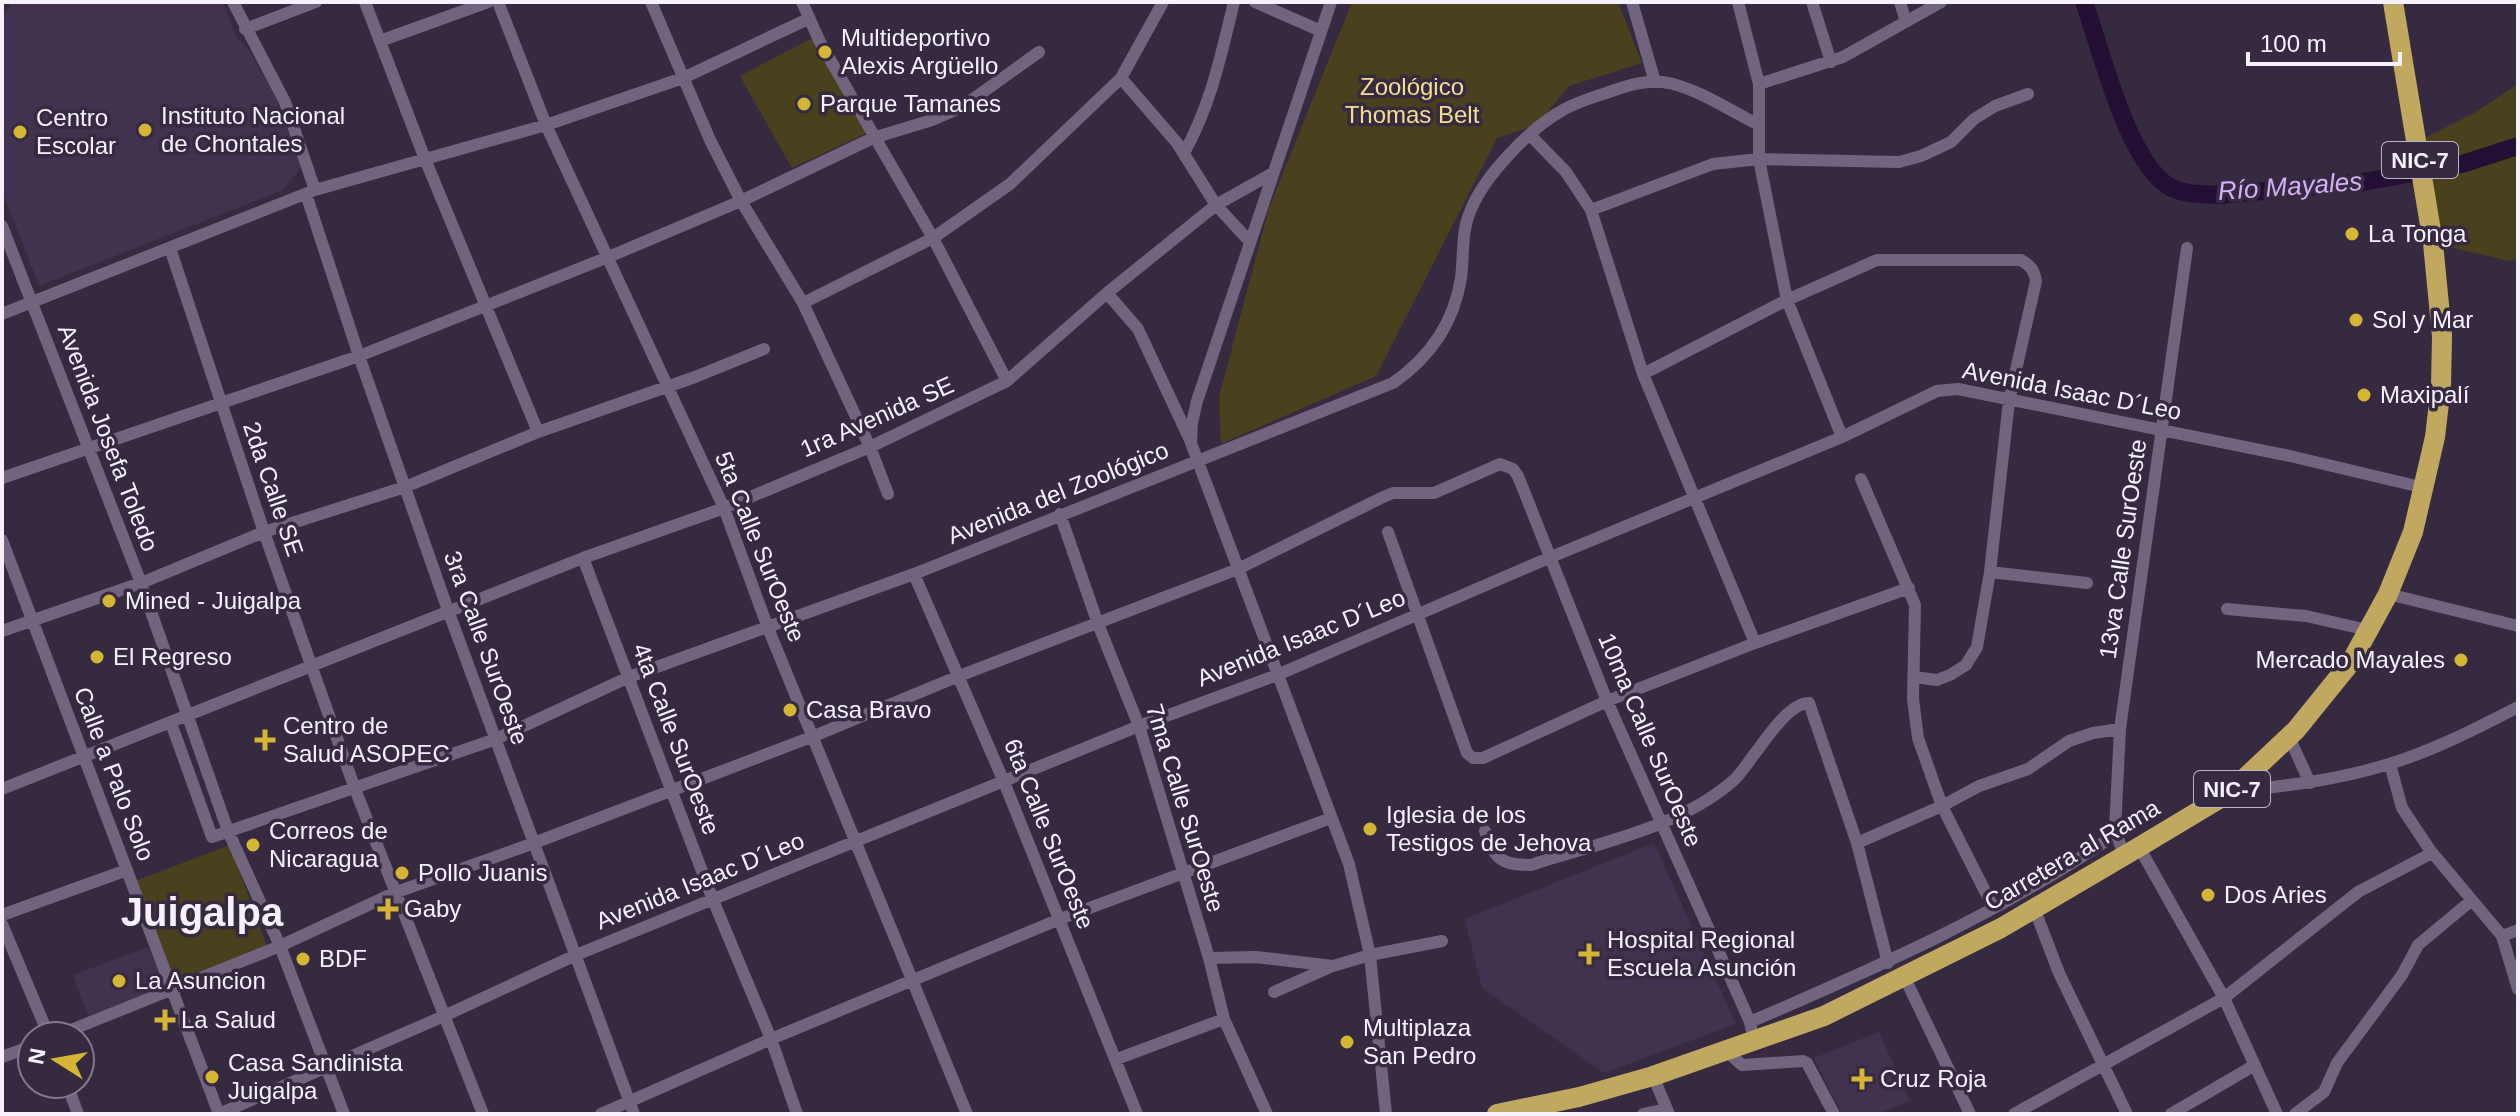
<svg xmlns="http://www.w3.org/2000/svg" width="2520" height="1116" font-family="Helvetica,sans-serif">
  <rect width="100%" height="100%" fill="#362a41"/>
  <path fill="#41324f" d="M13 2H223L236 37 248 48 274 93 301 167 283 190 39 286 2 190V15Z
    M1654 843 1736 1024 1604 1073 1482 988 1465 919Z
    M148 947 165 986 88 1016 73 975Z
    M1879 1032 1910 1101 1877 1114H1842L1814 1058Z"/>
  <path fill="#49401d" d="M1352 2H1618L1642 63 1569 86 1537 125 1497 138 1376 376 1221 444 1219 397 1269 208Z
    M816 36 869 132 792 168 740 76Z
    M2518 84V258L2509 261 2433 243 2417 142 2474 113Z
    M230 845 267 947 172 983 135 881Z"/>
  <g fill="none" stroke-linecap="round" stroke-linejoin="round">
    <path stroke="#230f33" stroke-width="18" d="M2084 2C2101 49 2128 166 2172 188 2186 195 2205 194 2220 195L2363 182 2462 164 2518 146"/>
    <path stroke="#71647e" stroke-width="12" d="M233 2 285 102 315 190
      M365 2 425 159 538 432
      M498 2 546 125 724 508 768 628 967 1114
      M651 2 710 140 741 201 803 303 870 447 888 494
      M802 2 820 42 933 238 1007 381
      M1255 2 1321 31
      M1331 2 1197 401 1192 423 1191 443 1349 864 1370 955 1386 1114
      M1632 2 1655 82
      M1738 2 1759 84V159L1787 300 1842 437
      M1812 2 1831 62
      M1900 2 1906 22
      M245 29 316 2
      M380 41 488 2
      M1121 78 1177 143 1216 205 1250 242
      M1759 84 1843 57 1941 2
      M1531 136 1566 172 1591 210 1643 374 1755 643
      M1184 153C1211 105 1221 55 1234 2
      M306 194 359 356 449 613 634 1114
      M1591 210 1713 164 1759 159 1899 162 1921 156 1951 142 1974 119 1995 106 2028 94
      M2 226 141 583 228 831 280 946 344 1114
      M170 248 264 532 355 789 483 1114
      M1107 293 1138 329 1190 440
      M803 303 933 238 1010 184 1121 78 1163 2
      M2 314 315 190 546 125 683 78 808 19
      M1643 374 1787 300 1877 260H2021C2031 266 2034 270 2036 281L2009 401 1990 572 1977 647 1966 665 1950 675 1937 680 1914 677
      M2 478 359 356 606 258 741 201 873 138 932 120 962 107 1039 52
      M1861 479 1915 605 1913 699 1918 738 1942 806 1993 907
      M1060 514 1098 624 1139 726 1209 958 1224 1019 1267 1114
      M1388 532 1467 753 1473 758H1483L1607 701 1755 643 1909 588
      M2 540 219 1114
      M583 558 713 900 771 1039 797 1114
      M1990 572 2087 583
      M914 574 1004 782 1137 1114
      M2388 594 2518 626
      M2227 609 2306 616 2368 630
      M2 631 141 583 264 532 405 487 538 432 695 377 764 349
      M171 723 212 837 496 739 629 677 914 574 1393 383C1429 358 1454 323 1461 278 1464 256 1461 233 1470 212 1483 177 1530 128 1563 110 1577 102 1594 97 1609 92 1629 85 1647 79 1669 83 1700 90 1729 110 1757 124
      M2289 737 2310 783
      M2390 764 2402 808 2430 850 2502 936 2518 989
      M2 789 583 558 724 508 870 447 1007 381 1107 293 1216 205 1273 173
      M2232 792C2285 786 2338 780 2389 764 2433 751 2477 728 2518 707
      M1485 831C1495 859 1500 865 1531 865 1598 843 1680 828 1734 780 1752 763 1783 703 1809 703L1857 843 1888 963
      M1857 843 1942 806 1979 786 2028 769 2069 741 2093 733 2120 729
      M2124 856 2115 829 2120 729 2187 248
      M2034 908 2059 973 2127 1114
      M2 915 127 870
      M2 924 49 1036
      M2502 936 2518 930
      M1209 958 1256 957 1333 966 1370 955 1442 941
      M1904 976 1970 1114
      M1274 992 1330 967
      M1750 1022C1876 968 2003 912 2116 834
      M56 1036 280 946 394 893 534 843 814 736 959 676 1238 569 1383 497 1393 493H1434L1500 464 1513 469 1518 476 1607 701 1750 1022 1754 1041
      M1725 1050 1742 1065 1803 1061 1807 1063 1834 1114
      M2 1057 32 1046
      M1117 1059 1224 1019
      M1653 1076 1669 1114
      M67 1084 78 1114
      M219 1114 444 1016 576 955 1139 726 1277 675 1551 557 1842 437 1937 391 1958 389 2290 456 2425 488
      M601 1114 771 1039 1060 919 1331 818
      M1643 1114 1666 1109
      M2014 1114 2224 998 2139 847
      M2171 1114 2255 1065
      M2277 1114 2224 998 2358 892 2432 853
      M2295 1114 2324 1092 2337 1063 2402 975 2418 945 2472 900"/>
    <path stroke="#c0a85e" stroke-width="20" d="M1497 1114 1579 1097 1653 1076 1824 1016 2001 928 2139 847 2229 793 2296 730 2351 662 2388 594 2413 532 2435 437 2441 386 2442 336 2433 243 2393 2"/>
  </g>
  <g fill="#d5b534" stroke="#362a41" stroke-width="3">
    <circle cx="825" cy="52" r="8"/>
    <circle cx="804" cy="104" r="8"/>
    <circle cx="145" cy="130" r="8"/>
    <circle cx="20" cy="132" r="8"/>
    <circle cx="2352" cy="234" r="8"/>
    <circle cx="2356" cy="320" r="8"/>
    <circle cx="2364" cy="395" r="8"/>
    <circle cx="109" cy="601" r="8"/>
    <circle cx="97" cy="657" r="8"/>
    <circle cx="2461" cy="660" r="8"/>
    <circle cx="790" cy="710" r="8"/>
    <path d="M261 728h8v8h8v8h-8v8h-8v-8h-8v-8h8z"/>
    <circle cx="1370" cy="829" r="8"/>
    <circle cx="253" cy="845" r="8"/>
    <circle cx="402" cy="873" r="8"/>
    <circle cx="2208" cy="895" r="8"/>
    <path d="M384 897h8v8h8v8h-8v8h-8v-8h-8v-8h8z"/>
    <path d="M1585 942h8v8h8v8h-8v8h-8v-8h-8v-8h8z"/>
    <circle cx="303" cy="959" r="8"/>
    <circle cx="119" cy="981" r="8"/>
    <path d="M161 1008h8v8h8v8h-8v8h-8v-8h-8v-8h8z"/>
    <circle cx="1347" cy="1042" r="8"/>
    <circle cx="212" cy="1077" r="8"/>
    <path d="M1858 1067h8v8h8v8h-8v8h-8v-8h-8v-8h8z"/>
  </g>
  <g text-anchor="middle" stroke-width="7" stroke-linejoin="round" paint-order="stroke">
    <g fill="#362a41" stroke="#bdb5c5" stroke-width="2">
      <rect x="2382" y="142" width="76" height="36" rx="6"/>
      <rect x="2194" y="771" width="76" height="36" rx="6"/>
    </g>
    <g font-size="22" font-weight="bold" fill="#f7f1fe">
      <text x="2420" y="168">NIC-7</text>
      <text x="2232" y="797">NIC-7</text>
    </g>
    <g font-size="24" fill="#f7f1fe" stroke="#362a41" text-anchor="start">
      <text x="841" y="46">Multideportivo<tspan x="841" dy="28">Alexis Argüello</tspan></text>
      <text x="820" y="112">Parque Tamanes</text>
      <text x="161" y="124">Instituto Nacional<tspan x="161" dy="28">de Chontales</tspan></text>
      <text x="36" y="126">Centro<tspan x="36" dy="28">Escolar</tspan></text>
      <text x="2368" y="242">La Tonga</text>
      <text x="2372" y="328">Sol y Mar</text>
      <text x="2380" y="403">Maxipalí</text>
      <text x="125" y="609">Mined - Juigalpa</text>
      <text x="113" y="665">El Regreso</text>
      <text x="2445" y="668" text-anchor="end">Mercado Mayales</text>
      <text x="806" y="718">Casa Bravo</text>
      <text x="283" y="734">Centro de<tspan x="283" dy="28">Salud ASOPEC</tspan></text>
      <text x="1386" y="823">Iglesia de los<tspan x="1386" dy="28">Testigos de Jehova</tspan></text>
      <text x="269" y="839">Correos de<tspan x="269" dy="28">Nicaragua</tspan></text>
      <text x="418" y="881">Pollo Juanis</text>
      <text x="2224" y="903">Dos Aries</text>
      <text x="404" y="917">Gaby</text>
      <text x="1607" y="948">Hospital Regional<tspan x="1607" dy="28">Escuela Asunción</tspan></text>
      <text x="319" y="967">BDF</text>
      <text x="135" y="989">La Asuncion</text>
      <text x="181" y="1028">La Salud</text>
      <text x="1363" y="1036">Multiplaza<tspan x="1363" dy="28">San Pedro</tspan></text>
      <text x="228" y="1071">Casa Sandinista<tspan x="228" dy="28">Juigalpa</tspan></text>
      <text x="1880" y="1087">Cruz Roja</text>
    </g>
    <g font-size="24" fill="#f3dd8f" stroke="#362a41">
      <text x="1412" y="95">Zoológico<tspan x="1412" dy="28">Thomas Belt</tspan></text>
    </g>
    <g font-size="24" fill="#f7f1fe" stroke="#362a41">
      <text transform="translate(2072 391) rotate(11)" y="8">Avenida Isaac D´Leo</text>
      <text transform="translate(877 417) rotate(-24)" y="8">1ra Avenida SE</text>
      <text transform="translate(108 438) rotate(69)" y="8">Avenida Josefa Toledo</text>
      <text transform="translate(273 489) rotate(71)" y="8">2da Calle SE</text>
      <text transform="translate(1058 493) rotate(-22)" y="8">Avenida del Zoológico</text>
      <text transform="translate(760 547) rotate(68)" y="8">5ta Calle SurOeste</text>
      <text transform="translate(2123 549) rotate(-82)" y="8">13va Calle SurOeste</text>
      <text transform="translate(1301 638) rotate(-22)" y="8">Avenida Isaac D´Leo</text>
      <text transform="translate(486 648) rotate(70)" y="8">3ra Calle SurOeste</text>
      <text transform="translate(676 739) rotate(69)" y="8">4ta Calle SurOeste</text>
      <text transform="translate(1650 740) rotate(67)" y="8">10ma Calle SurOeste</text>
      <text transform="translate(114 774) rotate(69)" y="8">Calle a Palo Solo</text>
      <text transform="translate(1185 808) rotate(73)" y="8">7ma Calle SurOeste</text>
      <text transform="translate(1049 834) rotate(68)" y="8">6ta Calle SurOeste</text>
      <text transform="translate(2072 855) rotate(-30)" y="8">Carretera al Rama</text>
      <text transform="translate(700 881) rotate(-22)" y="8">Avenida Isaac D´Leo</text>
    </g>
    <g font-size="26" font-style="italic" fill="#d4b1f6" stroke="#362a41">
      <text transform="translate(2290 186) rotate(-4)" y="9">Río Mayales</text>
    </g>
    <g font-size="40" font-weight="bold" fill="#f7f1fe" stroke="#362a41">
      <text x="202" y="926">Juigalpa</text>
    </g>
  </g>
  <rect width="2520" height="1116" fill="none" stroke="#f7f1fe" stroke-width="8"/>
  <g transform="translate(56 1060) rotate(281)"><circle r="38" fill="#362a41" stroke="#837a8d" stroke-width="2"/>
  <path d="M0-6L14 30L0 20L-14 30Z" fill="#d5b534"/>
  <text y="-12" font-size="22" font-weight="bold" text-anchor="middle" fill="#f7f1fe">N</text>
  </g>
  <path d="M2248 52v12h152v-12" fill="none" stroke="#f7f1fe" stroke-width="4"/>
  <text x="2260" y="52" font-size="24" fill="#f7f1fe" stroke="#362a41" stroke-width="6" paint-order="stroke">100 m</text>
</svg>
